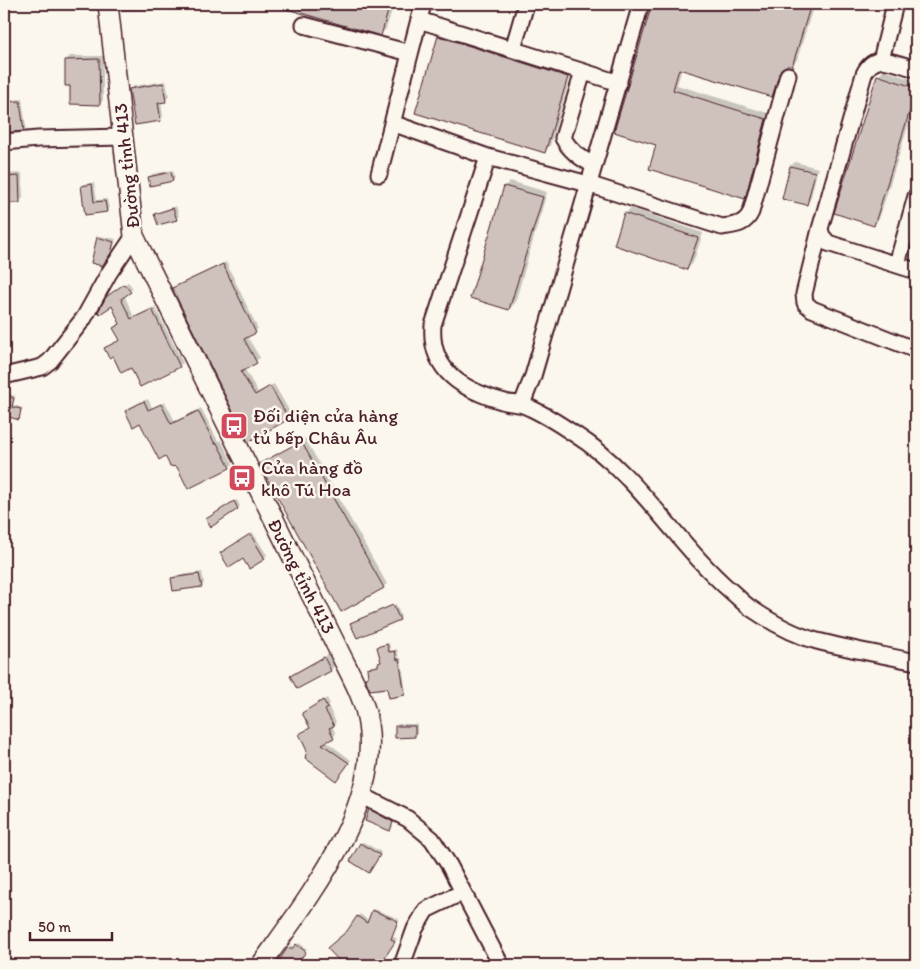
<svg xmlns="http://www.w3.org/2000/svg" width="920" height="969" font-family="Itim,sans-serif">
  <rect width="100%" height="100%" fill="#fbf7ec"/>
  <filter id="ink" filterUnits="userSpaceOnUse"><feTurbulence type="fractalNoise" baseFrequency=".02" numOctaves="2"/><feDisplacementMap in="SourceGraphic" scale="10" xChannelSelector="R" yChannelSelector="G"/><feConvolveMatrix kernelMatrix="1 2 1 2 8 2 1 2 1" color-interpolation-filters="sRGB"/></filter>
  <g filter="url(#ink)">
    <path fill="#0003" d="M120 4H162V7L160 10 121 11Z
      M294 4H394L386 29 380 34 292 9Z
      M654 4H814L797 60 792 65 785 64 777 91 772 96 682 68 677 85 771 114 750 192 745 197 658 144 615 131Z
      M445 31 572 71 550 146 545 151 439 37Z
      M70 56H103V100L100 104 72 85 66 60Z
      M884 70 916 81V101L879 219 874 224 878 76Z
      M166 81 169 97 165 100 161 101 163 116 160 120 130 89 134 86Z
      M22 99 26 127 24 129 6 131 4 106 9 104 12 100Z
      M795 162 818 168 810 200 806 204 783 198 791 166Z
      M173 170 175 178 172 180 150 177 152 174Z
      M22 173 23 198 19 201 11 202V207L8 210 4 211V174Z
      M510 181 547 192 515 303 509 309 505 186Z
      M94 183 97 200 107 199 109 209 106 211 86 214 82 186 85 184Z
      M176 206 179 216 176 218 156 214 158 212Z
      M631 208 703 233 693 263 687 269 625 214Z
      M100 236 116 239 113 249 105 262 98 238Z
      M226 262 258 329 247 336 260 358 244 368 258 392 274 384 291 414 249 440 174 288 177 285Z
      M128 282 133 288 124 295 134 317 155 307 183 363 141 385 132 366 105 348 121 339 115 328 121 324 111 295Z
      M4 392 15 396 13 405 23 408 18 418 4 414Z
      M148 399 152 408 165 402 175 421 201 408 218 441 221 440 233 464 229 467 178 466 166 455 141 421 126 411 130 407Z
      M305 438 387 584 383 587 261 464Z
      M237 500 240 506 238 508 211 525 210 517Z
      M253 533 267 555 264 558 250 567 244 558 221 553Z
      M202 572 204 583 201 586 172 579 175 576Z
      M396 604 401 617 399 619 352 624Z
      M389 643 391 651 397 649 399 658H401L406 692 404 694 366 678 368 676V669L370 667 380 665 381 661 379 647Z
      M329 654 335 665 331 670 298 687 292 676 296 672Z
      M327 698 330 704 328 706 336 722 332 726 336 734 326 741 351 760 339 776 309 751 300 734 311 727 303 713Z
      M399 724H417V733L415 735 396 727Z
      M372 808 395 819 390 829 370 810Z
      M363 842 381 852 372 869 361 844Z
      M375 909 399 919 392 936 397 939 385 957 386 958 379 965H363L356 958 349 965H345L329 948 348 931 360 914 369 921Z
      M299 943 307 949 297 963 301 965H284L280 961 291 945 295 948Z"/>
    <path fill="#cfc2bc" stroke="#4a1f2b" d="M277 4H390L381 36 276 6Z
      M652 4H811L792 67 786 66 781 69 772 97 679 69 673 90 766 119 745 199 649 169 656 145 614 132Z
      M438 36 568 77 545 153 415 113Z
      M99 59 100 105 70 104V86H65V60Z
      M877 75 916 88V91L874 226 834 213Z
      M163 83 166 102 158 103 161 121 135 125 129 89Z
      M20 101 24 131 4 133V107L8 106V102Z
      M790 166 815 172 807 205 782 199Z
      M171 172 173 181 150 186 148 177Z
      M19 176 20 203H4V177Z
      M92 184 94 202 105 201 107 212 85 215 81 186Z
      M504 186 543 197 509 310 470 298Z
      M173 208 177 220 158 225 154 214Z
      M624 213 698 238 687 270 614 245Z
      M97 237 114 242 111 253 102 266 91 263Z
      M223 264 256 333 244 339 257 363 241 372 255 395 270 386 289 419 248 442 172 288Z
      M124 284 131 292 121 299 131 319 152 309 180 367 140 387 131 368 121 373 113 356 109 358 104 348 120 340 113 328 120 324 112 306 100 314 98 312 106 297Z
      M4 395 14 398 12 407 21 409 19 420 9 417 7 426 4 425Z
      M144 401 148 410 161 404 171 424 198 411 215 444 217 443 230 468 188 489 177 467 170 466 165 456 159 460 140 423 133 427 125 411Z
      M301 441 384 588 341 612 259 464Z
      M234 501 238 509 211 527 206 519Z
      M250 534 265 559 249 569 243 559 229 568 220 553Z
      M199 574 202 587 173 591 171 578Z
      M393 605 400 620 357 638 350 623Z
      M387 644 389 652 395 651 397 660 399 659 405 695 389 698 387 688 370 690 365 678 368 677 367 668 378 666V663L381 662 377 647Z
      M324 657 331 671 297 689 290 676Z
      M323 700 328 708 325 710 334 726 329 728 334 738 322 744 349 763 336 781 305 758 307 751 299 734 310 728 302 713Z
      M395 726H415V737L395 738Z
      M369 809 393 822 390 831 365 821Z
      M360 843 380 855 369 873 350 861Z
      M372 910 398 921 391 939 395 942 383 960 389 965H343L327 948 347 931 357 916 367 923Z
      M296 944 306 952 296 965H283L278 962 288 947 292 949Z"/>
    <g fill="none" stroke-linecap="round" stroke-linejoin="round">
      <defs>
        <path id="minor" d="M419 20 619 83
          M304 25 410 53
          M513 49 526 4
          M881 60 895 4
          M916 69C896 64 875 50 864 74L820 229 804 294 805 303 812 309 916 350
          M583 72 563 138C570 151 581 159 594 165
          M392 123 488 157 588 184 722 227C735 225 745 225 751 212L788 75
          M4 142 38 139 123 137
          M488 157 433 325C429 372 465 391 505 402 511 404 518 403 523 405 542 412 559 424 576 435 639 475 676 544 732 592 739 598 745 605 752 609 771 622 795 635 817 641 849 649 883 655 916 662
          M379 174 423 4
          M820 229 822 236 828 243 916 271
          M897 264 916 196
          M4 376 42 367 50 361 84 318 109 273 134 236
          M522 404 533 376 641 4
          M361 795 408 819 432 839 449 865 501 965
          M402 965 415 929 426 910 463 892"/>
        <path id="major" d="M108 4 134 236 337 647C348 671 365 697 368 724 381 808 306 901 261 965"/>
      </defs>
      <use href="#minor" stroke="#4a1f2b" stroke-width="19"/>
      <use href="#major" stroke="#4a1f2b" stroke-width="22"/>
      <use href="#minor" stroke="#fbf7ec" stroke-width="15"/>
      <use href="#major" stroke="#fbf7ec" stroke-width="19"/>
    </g>
  </g>
  <defs>
    <symbol id="bus-square" viewBox="-11 -11 22 22"><rect x="-9" y="-9" width="18" height="18" rx="4" fill="#d1495b" stroke="#fbf7ec"/><path d="M-5-6H5V4H4V6H2V4H-2V6H-4V4H-5ZM-3.5-4V0h7V-4ZM-3.5 1.2v1.5H-2V1.2ZM2 1.2v1.5H3.5V1.2Z" fill="#fff"/></symbol>
  </defs>
  <g fill-rule="evenodd">
    <use href="#bus-square" x="218" y="410" width="32" height="32"/>
    <use href="#bus-square" x="226" y="462" width="32" height="32"/>
  </g>
  <g text-anchor="middle" stroke-width="5" stroke-linejoin="round" paint-order="stroke">
    <g font-size="19" fill="#4a1f2b" stroke="#fbf7ec">
      <text transform="translate(126 166) rotate(-96)" y="7">Đường tỉnh 413</text>
      <text transform="translate(302 576) rotate(63)" y="7">Đường tỉnh 413</text>
    </g>
    <g font-size="19" fill="#4a1f2b" stroke="#fbf7ec" text-anchor="start">
      <text x="253" y="422">Đối diện cửa hàng<tspan x="253" dy="22">tủ bếp Châu Âu</tspan></text>
      <text x="261" y="474">Cửa hàng đồ<tspan x="261" dy="22">khô Tú Hoa</tspan></text>
    </g>
  </g>
  <rect width="920" height="969" fill="none" stroke="#fbf7ec" stroke-width="20"/>
  <rect x="10" y="10" width="900" height="949" fill="none" stroke="#4a1f2b" stroke-width="2" filter="url(#ink)"/>
  <path d="M30 932v8h82v-8" fill="none" stroke="#4a1f2b" stroke-width="2.5"/>
  <text x="38" y="932" font-size="15" fill="#4a1f2b" stroke="#fbf7ec" stroke-width="4" paint-order="stroke">50 m</text>
</svg>
